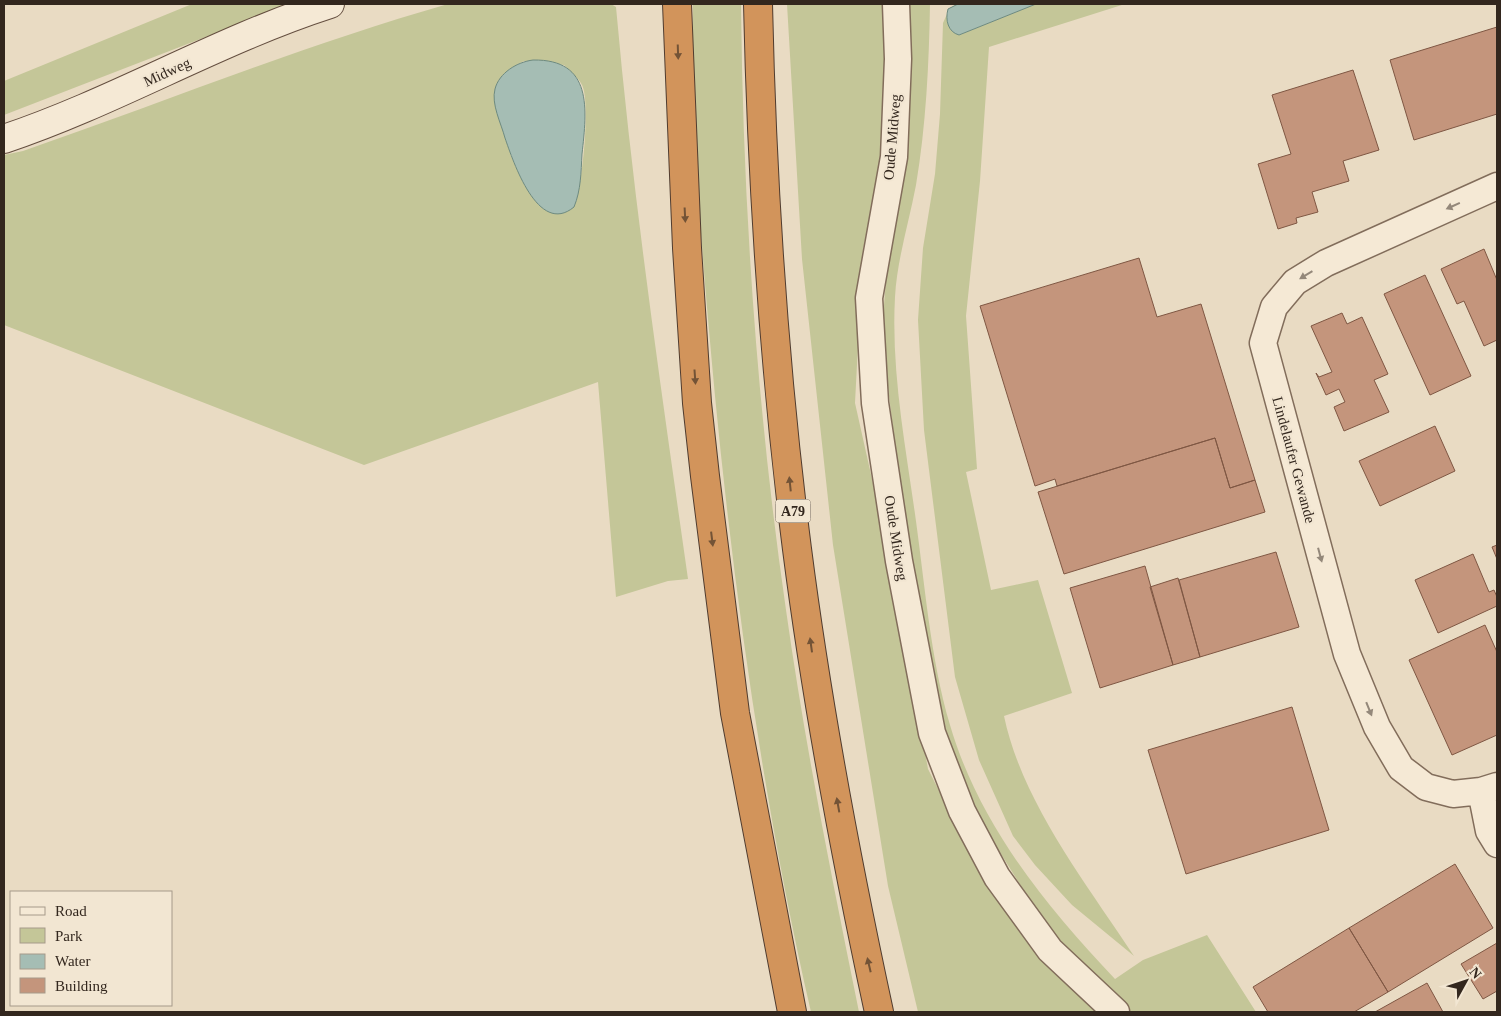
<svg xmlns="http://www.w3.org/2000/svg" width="1501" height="1016" font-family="Georgia,serif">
  <rect width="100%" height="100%" fill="#e9dbc3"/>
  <path fill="#c4c698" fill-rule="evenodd" d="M192 4H291L4 115V81Z
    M448 4H611L616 7C633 198 661 389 688 579L668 581 616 597 598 382 364 465 4 325V155L23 151C165 102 304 45 448 4ZM524 61 564 65C569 71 578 77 582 85 591 103 582 188 574 207L525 186 511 156 494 94C497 78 510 68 524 61Z
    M693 4H741C743 206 757 410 786 610 805 745 832 879 859 1012H811C765 812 735 601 715 396 703 266 691 135 693 4Z
    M787 4H882L886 35 890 47 879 168 863 250 855 403 891 564 928 769 987 886 1063 944 1034 907 986 830 968 792 941 721 931 682 897 461 884 355V305L888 254 909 117 911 82 906 69 910 36 909 4H930C929 64 926 126 916 185 909 222 897 260 895 297 891 370 905 443 915 514 925 584 930 657 950 725 979 824 1045 905 1115 979L1143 960 1207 935 1256 1012H918L888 886 833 545 802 259Z
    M1036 4H1125L989 47 980 181 966 316 977 469 966 472 991 590 1038 580 1072 693 1004 716C1022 802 1086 883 1134 956L1072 905 1035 865 1013 836 979 760 955 677 924 430 918 320 923 248 935 174 940 114 943 23 947 14V20L959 35Z"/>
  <path fill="#a5bdb4" stroke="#6d8a80" d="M958 4H1036L959 35C948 32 945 20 948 9Z
    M533 60C593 59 587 109 582 154 581 172 581 190 574 207 538 237 513 161 505 138 501 123 491 104 495 89 499 73 517 62 533 60Z"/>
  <path fill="#c4957c" stroke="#7f5743" d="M1497 27V114L1414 140 1390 60Z
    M1353 70 1379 150 1343 161 1349 181 1312 192 1318 212 1296 218 1297 223 1278 229 1258 164 1291 154 1272 95Z
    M1484 249 1497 280V340L1484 346 1464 301 1457 304 1441 269Z
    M1139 258 1157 317 1201 304 1255 480 1230 488 1215 438 1057 486 1055 479 1035 486 980 306Z
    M1425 275 1471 376 1430 395 1384 294Z
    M1342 313 1347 324 1362 317 1388 374 1374 380 1389 412 1344 431 1334 407 1345 402 1339 389 1326 395 1316 373 1319 377 1332 372 1311 326Z
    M1435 426 1455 471 1380 506 1359 461Z
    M1215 438 1230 488 1255 480 1265 512 1064 574 1038 492Z
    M1497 545V559L1492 547Z
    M1276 552 1299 627 1200 657 1179 580Z
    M1473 554 1489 592 1494 590 1497 597V606L1438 633 1415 580Z
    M1145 566 1173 665 1100 688 1070 588Z
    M1178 578 1200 657 1173 665 1150 587Z
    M1485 625 1497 652V735L1452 755 1409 660Z
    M1292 707 1329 830 1186 874 1148 750Z
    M1455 864 1493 928 1388 992 1349 928Z
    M1349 928 1388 992 1354 1012H1268L1253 987Z
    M1497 943V991L1483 999 1461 964Z
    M1427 983 1443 1012H1375Z"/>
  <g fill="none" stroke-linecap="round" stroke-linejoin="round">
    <defs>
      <path id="street" d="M896 4 898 59 894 157 869 298 875 403 899 561 932 733 962 811 997 877 1050 950 1116 1012
        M1497 186 1326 263 1295 282 1274 307 1263 343 1347 654 1377 727 1401 768 1426 787 1453 794 1481 791 1497 786
        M1481 791 1489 831 1497 844"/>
      <path id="secondary" d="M4 139C115 102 218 40 330 4"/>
      <path id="highway" d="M677 4 687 248 697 403 705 476 735 713 792 1012
        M758 4C762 186 774 368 797 549 817 705 846 859 879 1012"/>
    </defs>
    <use href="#street" stroke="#826d5b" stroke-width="29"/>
    <use href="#secondary" stroke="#644e3f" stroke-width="30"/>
    <use href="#highway" stroke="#503c2f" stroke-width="30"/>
    <use href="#street" stroke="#f5e9d5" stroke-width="26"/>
    <use href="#secondary" stroke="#f5e9d5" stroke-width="28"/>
    <use href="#highway" stroke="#d2945b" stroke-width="28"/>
  </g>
  <defs><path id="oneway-solid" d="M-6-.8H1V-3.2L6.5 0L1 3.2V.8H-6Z" transform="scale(1.25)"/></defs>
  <g fill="#735336">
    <use href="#oneway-solid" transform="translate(678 52) rotate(88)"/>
    <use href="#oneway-solid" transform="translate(685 215) rotate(87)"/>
    <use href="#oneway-solid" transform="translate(695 377) rotate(86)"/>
    <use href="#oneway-solid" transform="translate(790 484) rotate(-96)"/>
    <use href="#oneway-solid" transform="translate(712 539) rotate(83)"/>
    <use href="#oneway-solid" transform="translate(811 645) rotate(-98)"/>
    <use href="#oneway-solid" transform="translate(838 805) rotate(-100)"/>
    <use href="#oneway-solid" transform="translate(869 965) rotate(-103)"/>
  </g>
  <g fill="#94887a">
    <use href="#oneway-solid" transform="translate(1453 206) rotate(156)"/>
    <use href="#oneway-solid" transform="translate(1306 275) rotate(149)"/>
    <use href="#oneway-solid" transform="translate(1320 555) rotate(75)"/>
    <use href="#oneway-solid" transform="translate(1369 709) rotate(68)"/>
  </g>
  <g text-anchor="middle" stroke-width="4.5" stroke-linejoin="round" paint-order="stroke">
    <rect fill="#f2e6d2" stroke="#6c6054" stroke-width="1" x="775.5" y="499.5" width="35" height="23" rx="4"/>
    <g font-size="14" font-weight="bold" fill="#33271e">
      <text x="793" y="516">A79</text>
    </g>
    <g font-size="15" fill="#33271e" stroke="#f2e6d2">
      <text transform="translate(167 72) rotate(-25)" y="5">Midweg</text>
      <text transform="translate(892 137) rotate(-85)" y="5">Oude Midweg</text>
      <text transform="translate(1294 460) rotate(75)" y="5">Lindelaufer Gewande</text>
      <text transform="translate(896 538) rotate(81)" y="5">Oude Midweg</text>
    </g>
  </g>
  <rect width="1501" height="1016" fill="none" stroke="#33271e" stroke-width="10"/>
  <rect x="10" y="891" width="162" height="115" fill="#f2e6d2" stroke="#a69a8a"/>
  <rect x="20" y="907" width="25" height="8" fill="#f5e9d5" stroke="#a69a8a"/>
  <text x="55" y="916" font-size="15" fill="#33271e">Road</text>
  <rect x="20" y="928" width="25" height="15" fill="#c4c698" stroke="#a69a8a"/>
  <text x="55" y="941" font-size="15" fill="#33271e">Park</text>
  <rect x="20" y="954" width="25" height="15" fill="#a5bdb4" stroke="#a69a8a"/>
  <text x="55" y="966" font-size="15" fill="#33271e">Water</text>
  <rect x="20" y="978" width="25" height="15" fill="#c4957c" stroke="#a69a8a"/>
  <text x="55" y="991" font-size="15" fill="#33271e">Building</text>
  <g transform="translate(1466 981) rotate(50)" stroke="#f2e6d2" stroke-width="4" paint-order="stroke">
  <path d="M0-4L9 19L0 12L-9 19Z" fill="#33271e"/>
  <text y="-8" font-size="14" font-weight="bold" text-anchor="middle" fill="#33271e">N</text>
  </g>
</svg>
